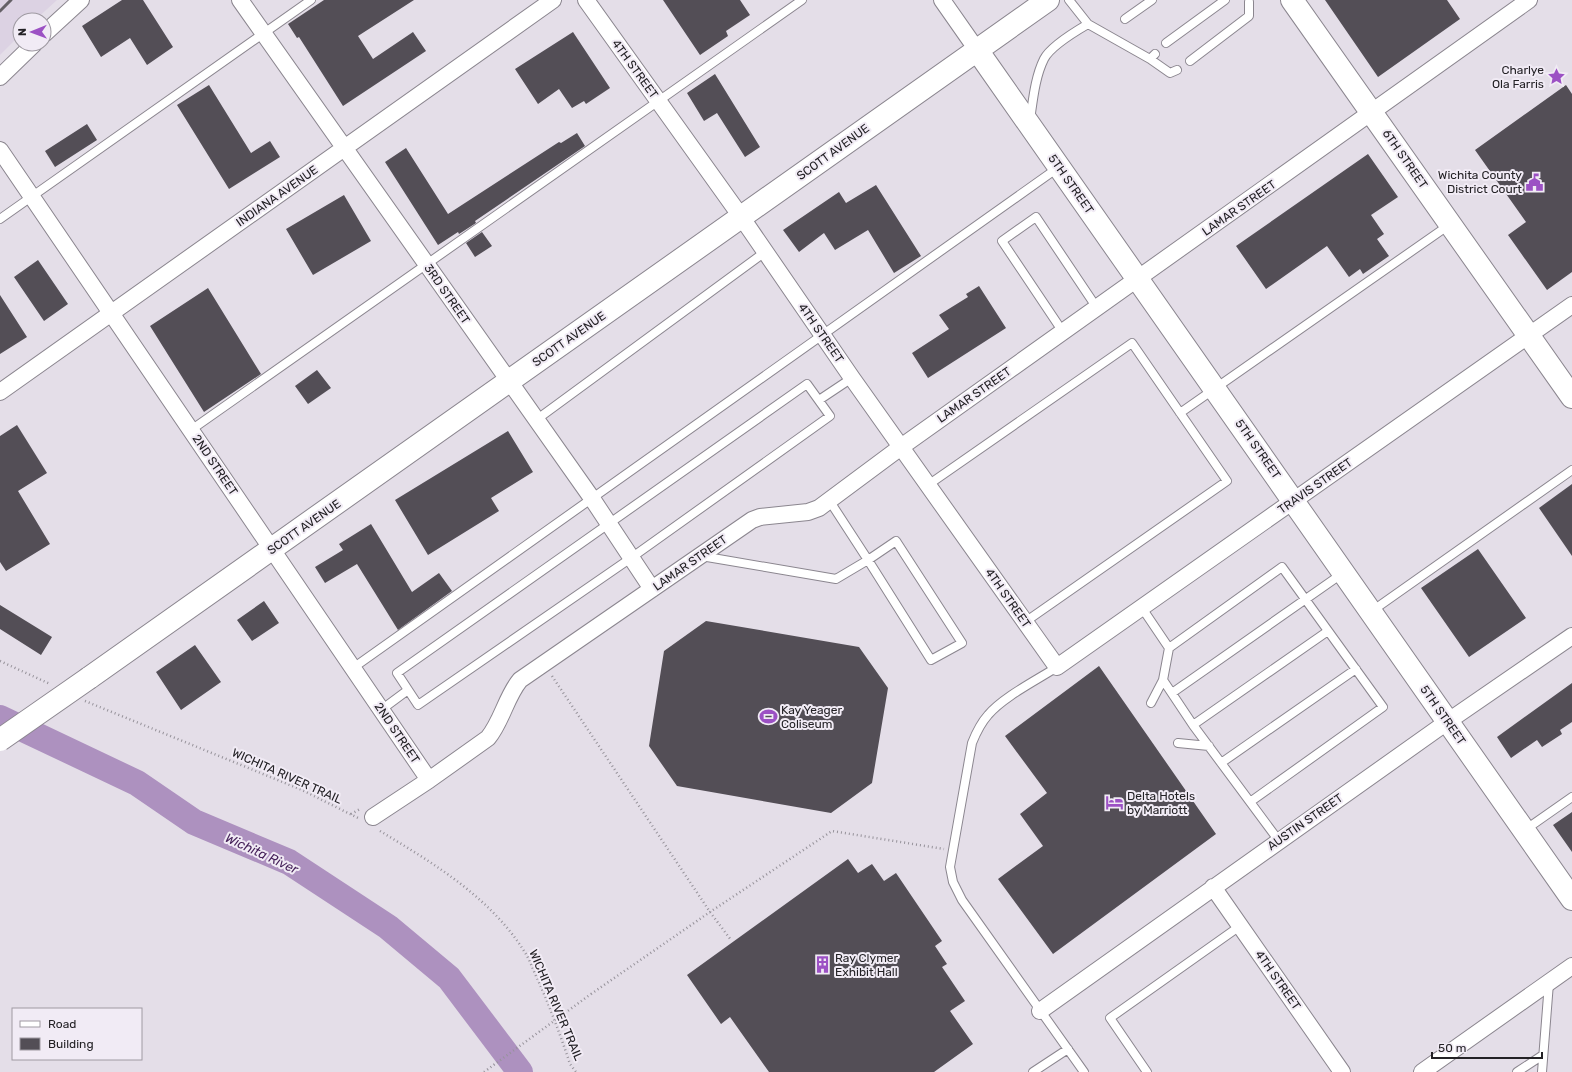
<svg xmlns="http://www.w3.org/2000/svg" width="1572" height="1072" font-family="Rubik,sans-serif">
  <rect width="100%" height="100%" fill="#e4dee8"/>
  <path fill="#dcd2e3" d="M0 0H57L35 20H20V35L0 55Z"/>
  <g fill="none" stroke-linecap="round" stroke-linejoin="round">
    <path stroke="#ad91bf" stroke-width="26" d="M0 718 137 783 194 822 289 862 388 927 449 978 520 1072"/>
  </g>
  <path fill="#534e56" d="M122 0H143L173 47 147 65 130 38 101 57 82 26Z
    M324 0H414L358 36 373 59 413 32 426 51 343 106 299 37 297 38 288 24Z
    M663 0H740L750 15 726 31 728 36 700 55Z
    M1325 0H1447L1460 19 1378 77Z
    M573 32 610 88 586 104 584 101 572 108 559 89 538 104 515 69Z
    M715 74 760 147 745 157 717 113 704 121 687 93Z
    M209 85 251 153 270 141 280 157 229 189 177 105Z
    M1566 85 1572 94V272L1547 290 1508 235 1526 222 1475 150Z
    M87 124 97 140 55 167 45 151Z
    M577 133 585 146 475 221 476 223 459 234 458 232 438 245 385 162 406 148 448 214 559 142 561 143Z
    M1368 154 1398 197 1371 215 1384 234 1377 239 1389 256 1363 274 1360 269 1349 277 1327 246 1266 289 1236 246Z
    M876 185 921 256 894 273 868 230 835 250 824 233 799 252 783 230 839 192 846 203Z
    M344 195 371 241 313 275 286 229Z
    M482 232 492 246 475 257 466 243Z
    M38 260 68 304 44 321 14 277Z
    M979 286 1006 328 928 378 912 353 949 329 939 315 968 297 966 294Z
    M208 288 261 374 204 412 150 326Z
    M0 295 27 337 0 354Z
    M317 370 331 388 308 404 295 386Z
    M17 425 47 473 18 491 50 544 6 571 0 562V436Z
    M508 431 533 472 491 498 499 511 428 555 395 500Z
    M1572 484V556L1539 508Z
    M371 524 412 592 439 573 452 591 398 630 357 564 325 583 315 567 343 550 339 544Z
    M1478 549 1526 618 1469 657 1421 588Z
    M264 601 279 623 252 641 237 620Z
    M0 605 52 637 41 655 0 629Z
    M706 621 859 647 888 688 872 783 831 813 677 786 649 746 664 651Z
    M195 645 221 682 181 710 156 672Z
    M1099 666 1216 834 1053 954 998 879 1043 846 1020 814 1047 793 1005 736Z
    M1572 683V722L1560 730 1562 734 1542 747 1537 740 1511 758 1497 737Z
    M1572 812V852L1553 825Z
    M848 859 858 873 872 864 884 881 896 873 942 941 935 946 947 964 942 967 965 1001 950 1011 973 1044 934 1072H769L730 1017 721 1024 687 975Z"/>
  <g fill="none" stroke-linecap="round" stroke-linejoin="round">
    <defs>
      <path id="service" d="M1069 0 1088 24 1150 59 1155 54
        M1125 19 1152 0
        M1166 43 1225 0
        M1150 59 1170 73 1177 70
        M1190 61 1249 16V2
        M1030 120C1033 100 1035 77 1044 59 1050 47 1076 31 1088 24
        M0 219 311 0
        M1063 332 1002 241 1036 217 1097 308
        M807 384 830 416 631 558 418 705 397 673Z
        M819 400 852 378
        M1180 413 1449 225
        M536 420 765 252
        M191 430 802 0
        M928 485 1132 343 1227 481 1025 622
        M896 541 962 643 931 660 868 560Z
        M701 556 836 579 868 560 829 500
        M1142 608 1169 648 1163 680 1193 725 1279 841
        M1372 611 1572 470
        M1169 648 1282 567 1383 707 1250 802
        M1057 667C1037 680 1003 697 988 715 980 724 976 733 972 743L950 867 953 882 962 900 1084 1072
        M353 668 1059 167
        M1172 693 1343 573
        M1151 703 1163 680
        M381 710 408 690
        M1193 725 1328 631
        M1178 743 1209 746
        M1221 763 1356 669
        M1525 830 1572 797
        M1033 1072 1068 1049
        M1147 1072 1110 1018 1240 926
        M1517 1072 1543 1055
        M1542 1072 1549 983"/>
      <path id="minor" d="M240 0 591 497 652 589
        M586 0 742 218 852 378 1057 667 1572 305
        M942 0 977 50
        M44 34 81 0
        M0 77 34 44
        M0 150 429 780
        M0 392 553 0
        M373 817 429 780 488 738C502 721 506 697 520 680L752 520 760 517 808 512 819 508 901 447 1529 0
        M1213 887 1342 1072
        M1040 1011 1447 722 1572 636
        M1422 1072 1572 966"/>
      <path id="secondary" d="M1292 0 1572 397
        M977 50 1572 899
        M89 678 1048 0"/>
    </defs>
    <use href="#service" stroke="#8b868f" stroke-width="10"/>
    <use href="#minor" stroke="#8b868f" stroke-width="18"/>
    <use href="#secondary" stroke="#8b868f" stroke-width="24"/>
    <path stroke="#96929a" stroke-width="2.5" stroke-dasharray="1 3" stroke-linecap="butt" d="M0 661 50 684
      M552 676 710 912 731 940
      M85 701 302 790 358 818
      M351 814 360 809
      M380 831C433 863 490 897 524 951 529 958 532 967 536 976 549 1004 560 1034 570 1064L576 1072
      M591 994 710 912 832 831 944 849"/>
    <use href="#service" stroke="#fff" stroke-width="8"/>
    <use href="#minor" stroke="#fff" stroke-width="16"/>
    <use href="#secondary" stroke="#fff" stroke-width="22"/>
    <path stroke="#646066" stroke-width="3" d="M0 11 11 0"/>
    <defs>
      <path id="secondary-bridge" d="M0 740 89 678"/>
    </defs>
    <use href="#secondary-bridge" stroke="#8b868f" stroke-width="24" stroke-linecap="butt"/>
    <path stroke="#96929a" stroke-width="2.5" stroke-dasharray="1 3" stroke-linecap="butt" d="M484 1072 591 994"/>
    <use href="#secondary-bridge" stroke="#fff" stroke-width="22"/>
  </g>
  <defs>
    <symbol id="sight-bare" viewBox="-9 -9 18 18"><path d="M0-6L1.8-2.2L6-1.7L2.9 1.2L3.7 5.4L0 3.3L-3.7 5.4L-2.9 1.2L-6-1.7L-1.8-2.2Z" fill="#9c51c4" stroke="#f1ebf5" stroke-width="2.5" paint-order="stroke"/></symbol>
    <symbol id="civic-bare" viewBox="-9 -9 18 18"><path d="M-.6-6.5H3V-4.5H.6V-3L4-1V1h2V6H-6V1h2V-1L-.6-3ZM-1.2 2.5V6h2.4V2.5Z" fill="#9c51c4" stroke="#f1ebf5" stroke-width="2.5" paint-order="stroke"/></symbol>
    <symbol id="stadium-bare" viewBox="-9 -9 18 18"><path d="M0-5a6.5 5 0 1 0 0 10a6.5 5 0 1 0 0-10ZM-3.5-1.8h7v3.6h-7Z" fill="#9c51c4" stroke="#f1ebf5" stroke-width="2.5" paint-order="stroke"/></symbol>
    <symbol id="hotel-bare" viewBox="-9 -9 18 18"><path d="M-6-4.5h1.5V1H6V5H4.5V3h-9V5H-6ZM-4 0a1.8 1.8 0 1 1 3.6 0ZM.5 0V-2.5h3Q6-2.5 6 0Z" fill="#9c51c4" stroke="#f1ebf5" stroke-width="2.5" paint-order="stroke"/></symbol>
    <symbol id="building-bare" viewBox="-9 -9 18 18"><path d="M-4-6H4V6H1V3H-1V6H-4ZM-2.5-4.3h1.7v1.8h-1.7ZM.8-4.3h1.7v1.8H.8ZM-2.5-1h1.7V.8h-1.7ZM.8-1h1.7V.8H.8Z" fill="#9c51c4" stroke="#f1ebf5" stroke-width="2.5" paint-order="stroke"/></symbol>
  </defs>
  <g fill-rule="evenodd">
    <use href="#sight-bare" x="1544" y="64" width="25" height="25"/>
    <use href="#civic-bare" x="1522" y="170" width="25" height="25"/>
    <use href="#stadium-bare" x="756" y="704" width="25" height="25"/>
    <use href="#hotel-bare" x="1102" y="790" width="25" height="25"/>
    <use href="#building-bare" x="810" y="952" width="25" height="25"/>
  </g>
  <g text-anchor="middle" stroke-width="4" stroke-linejoin="round" paint-order="stroke">
    <g font-size="12" fill="#232125" stroke="#f1ebf5">
      <text transform="translate(635 69) rotate(54)" y="4">4TH STREET</text>
      <text transform="translate(833 152) rotate(-36)" y="4">SCOTT AVENUE</text>
      <text transform="translate(1405 159) rotate(55)" y="4">6TH STREET</text>
      <text transform="translate(1071 184) rotate(55)" y="4">5TH STREET</text>
      <text transform="translate(277 196) rotate(-35)" y="4">INDIANA AVENUE</text>
      <text transform="translate(1239 208) rotate(-35)" y="4">LAMAR STREET</text>
      <text transform="translate(447 294) rotate(55)" y="4">3RD STREET</text>
      <text transform="translate(821 333) rotate(55)" y="4">4TH STREET</text>
      <text transform="translate(569 339) rotate(-35)" y="4">SCOTT AVENUE</text>
      <text transform="translate(974 395) rotate(-35)" y="4">LAMAR STREET</text>
      <text transform="translate(1258 449) rotate(55)" y="4">5TH STREET</text>
      <text transform="translate(215 465) rotate(56)" y="4">2ND STREET</text>
      <text transform="translate(1315 486) rotate(-35)" y="4">TRAVIS STREET</text>
      <text transform="translate(304 527) rotate(-35)" y="4">SCOTT AVENUE</text>
      <text transform="translate(690 563) rotate(-35)" y="4">LAMAR STREET</text>
      <text transform="translate(1008 598) rotate(55)" y="4">4TH STREET</text>
      <text transform="translate(1443 715) rotate(55)" y="4">5TH STREET</text>
      <text transform="translate(397 733) rotate(56)" y="4">2ND STREET</text>
      <text transform="translate(287 776) rotate(24)" y="4">WICHITA RIVER TRAIL</text>
      <text transform="translate(1305 822) rotate(-35)" y="4">AUSTIN STREET</text>
      <text transform="translate(1278 980) rotate(55)" y="4">4TH STREET</text>
      <text transform="translate(556 1005) rotate(67)" y="4">WICHITA RIVER TRAIL</text>
    </g>
    <g font-size="12" fill="#232125" stroke="#f1ebf5" text-anchor="start">
      <text x="1544" y="74" text-anchor="end">Charlye<tspan x="1544" dy="14">Ola Farris</tspan></text>
      <text x="1522" y="179" text-anchor="end">Wichita County<tspan x="1522" dy="14">District Court</tspan></text>
      <text x="781" y="714">Kay Yeager<tspan x="781" dy="14">Coliseum</tspan></text>
      <text x="1127" y="800">Delta Hotels<tspan x="1127" dy="14">by Marriott</tspan></text>
      <text x="835" y="962">Ray Clymer<tspan x="835" dy="14">Exhibit Hall</tspan></text>
    </g>
    <g font-size="13" font-style="italic" fill="#431e57" stroke="#f1ebf5">
      <text transform="translate(262 853) rotate(25)" y="5">Wichita River</text>
    </g>
  </g>
  <rect x="12" y="1008" width="130" height="52" fill="#f1ebf5" stroke="#9f9aa2"/>
  <rect x="20" y="1021" width="20" height="6" fill="#ffffff" stroke="#9f9aa2"/>
  <text x="48" y="1028" font-size="12" fill="#232125">Road</text>
  <rect x="20" y="1038" width="20" height="12" fill="#534e56" stroke="#9f9aa2"/>
  <text x="48" y="1048" font-size="12" fill="#232125">Building</text>
  <g transform="translate(32 32) rotate(269)"><circle r="19" fill="#f1ebf5" stroke="#9f9aa2"/>
  <path d="M0-3L7 15L0 10L-7 15Z" fill="#9c51c4"/>
  <text y="-6" font-size="11" font-weight="bold" text-anchor="middle" fill="#232125">N</text>
  </g>
  <path d="M1432 1052v6h110v-6" fill="none" stroke="#232125" stroke-width="2"/>
  <text x="1438" y="1052" font-size="12" fill="#232125" stroke="#f1ebf5" stroke-width="3" paint-order="stroke">50 m</text>
</svg>
